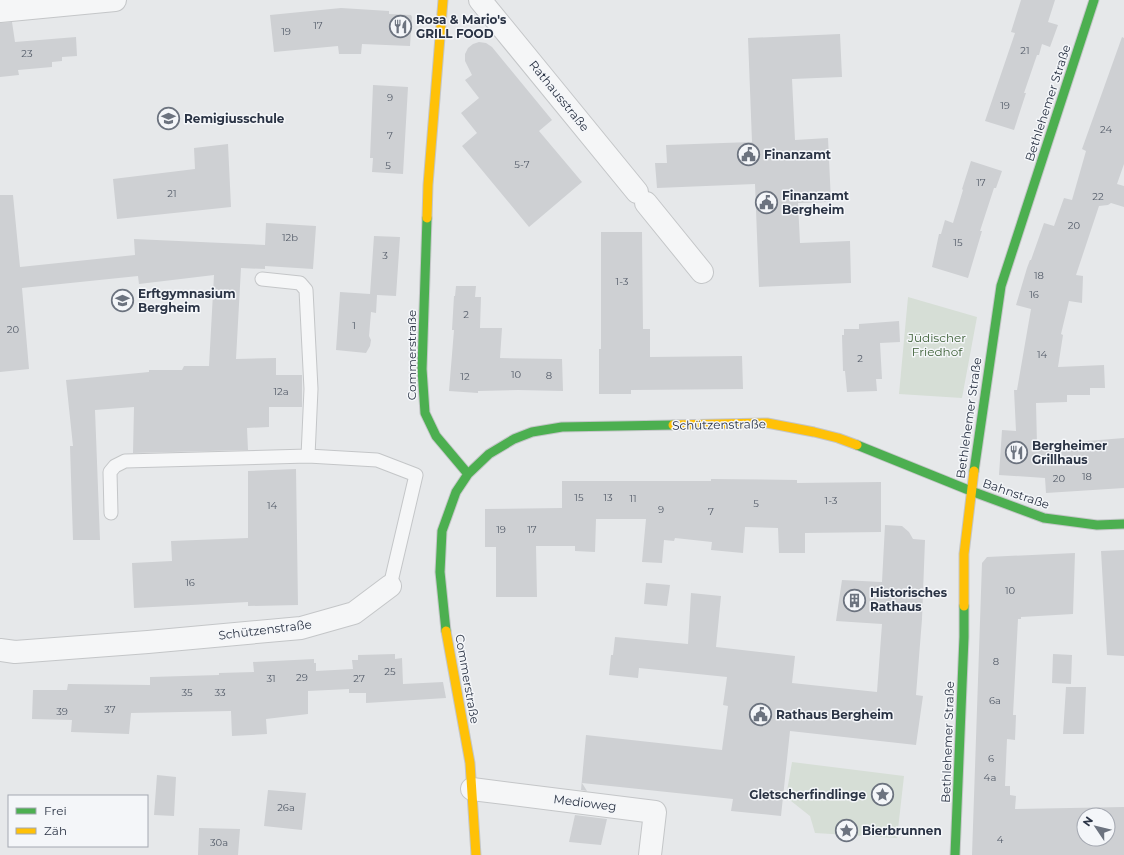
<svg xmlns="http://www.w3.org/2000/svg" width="1124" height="855" font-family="Montserrat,sans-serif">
  <rect width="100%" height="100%" fill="#e6e8ea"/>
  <path fill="#d6ded6" d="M908 297 977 317 962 398 899 394Z
    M792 762 904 776 897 838 815 833 810 816 786 797Z"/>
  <path fill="#ced0d3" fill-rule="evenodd" d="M1021 0H1055L1048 22 1058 25 1050 47 1042 44 1039 55H1037L1024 93H1026L1014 130 985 121 1015 33 1011 32Z
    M341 8 389 11V14L411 15 412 17 410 46 362 44 361 54H339L338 46 274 52 270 15Z
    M12 22 15 42 76 37 77 56 62 57V61L52 62V67L18 70 19 75 0 77V23Z
    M840 34 842 77 792 79 795 140 828 138 831 202 798 203 800 243 850 241 851 283 759 287 755 184 657 188 655 163H667L666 145 752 142 748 38Z
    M1122 37 1124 38V164L1117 184 1124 186V207L1111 203 1108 205 1099 206 1076 275 1083 276 1082 303 1069 301 1061 334 1063 335 1058 367 1104 365 1105 388H1090V395H1067V402L1036 403 1037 445 1124 438V488L1046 493 1045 478 999 475 1002 430 1016 431 1014 390H1017L1031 309 1016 305 1027 268 1030 260H1031L1044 223 1054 226 1064 198 1072 200 1086 151 1082 149Z
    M479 42 486 43 492 47 552 120 539 131 582 182 529 227 462 146 477 133 461 113 479 98 465 80 472 75 465 61V54L468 48 473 44Z
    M373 85 408 87 403 174 372 172 373 158H370Z
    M228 144 231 207 117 219 113 179 195 169 194 148Z
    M971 161 1002 171 996 188H994L980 231H982L968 278 932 267 939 234H941L945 220 953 223 963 190 962 189Z
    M0 195H13L20 267 135 255 134 239 265 245 266 223 316 226 313 269 265 266V269L241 268 236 359 276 358V375H302V407H269V427L247 428 248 450 133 453 134 407 95 410 100 540H73L70 446H73L66 380 149 372V370H182L184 366H209L214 275 139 284 138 276 22 288 29 369 0 372Z
    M601 232H642L643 329H650V357L742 356 743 389 631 390V394H599V349H601Z
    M374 236 400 237 396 296 377 295 376 313 371 312 369 336 371 340 370 346 366 353 336 350 340 292 370 294Z
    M456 286H476L475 297H481L480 328H502L500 358 562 359 563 391 518 390 478 391V393L449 391 454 330H452L454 296H455Z
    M899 321 900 342 880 343 882 379H876L877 391 847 392 845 371H843L842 335H844V329H859V324Z
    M296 469 298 605 248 606V602L134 608 132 563 172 561 171 541 248 538V471Z
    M711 479 797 480V483L881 482V532L805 533V553H779L778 528 745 527 743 553 711 550 712 542 675 538 674 541 664 540 662 563 642 562 646 519H596L595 552 575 551V546H536L537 597H496V547H485V509L562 508V481H711Z
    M885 525 902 526 909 532 913 539 925 540 922 619 916 695 923 696 916 745 790 731 781 816 731 811 733 799 582 783 587 791 581 790 586 735 722 750 728 706 723 705 727 677 639 668 638 678 609 675 611 655H613L615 637 688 644 691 593 721 596 716 647 795 656 792 683 877 692 882 624 836 621 842 580 882 582Z
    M1124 550V656L1107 655 1101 551Z
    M1075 553 1073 614 1021 617V619H1018L1013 715H1016L1015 740 1007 739 1005 786H1010V795L1016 796 1015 809 1124 807V855H972L982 563 987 557ZM1084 815H1108V839H1084Z
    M646 583 670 585 667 606 644 604Z
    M395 654V659L402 658 403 684 443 682 446 698 366 703V693H349V689L308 691V714L266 719 267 734 232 736 231 711 131 713 129 734 71 732 72 720 32 719 33 690H67L68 684 150 685V677L219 675V673L254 672 253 662 314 659V663H316V671L353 669 352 660H358V655Z
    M1053 654 1072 655 1071 684 1052 683Z
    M1066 687H1086L1084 734H1063Z
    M157 775 176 777 174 816 154 815Z
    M268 790 306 793 302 830 264 826Z
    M575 815 607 819 601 845 569 842Z
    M199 828 240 829 238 855H198Z"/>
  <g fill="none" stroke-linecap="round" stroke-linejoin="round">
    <defs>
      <path id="lane" d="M262 279 300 283 306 290 311 389 308 456
        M111 513 110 472 115 466 125 461 308 456 377 460 416 475 390 586"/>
      <path id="street" d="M480 0 637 192
        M0 11 115 0
        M646 203 702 272
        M0 650 15 652 148 642 301 628 354 613 390 586
        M472 789 655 812 650 855"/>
      <path id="fast" d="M427 218 422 369 425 413 436 436 468 474
        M857 445 971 491 1044 518 1097 525 1124 524
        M974 471 1001 286 1094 0
        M446 631 440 572 442 531 456 492 468 474 489 454 514 439 532 432 562 427 673 425
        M955 855 964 637V606"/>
      <path id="slow" d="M427 218 428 185 443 0
        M673 425 767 423 814 432 838 438 857 445
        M964 606V554L974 471
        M446 631 470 763 476 855"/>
    </defs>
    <use href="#lane" stroke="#c4c6c8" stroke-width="15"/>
    <use href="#street" stroke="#c4c6c8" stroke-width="24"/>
    <use href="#fast" stroke="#c4c6c8" stroke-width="11"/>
    <use href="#slow" stroke="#c4c6c8" stroke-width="11"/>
    <use href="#lane" stroke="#f5f6f7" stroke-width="13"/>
    <use href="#street" stroke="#f5f6f7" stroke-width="22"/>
    <use href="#fast" stroke="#4caf50" stroke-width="9"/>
    <use href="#slow" stroke="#ffc107" stroke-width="9"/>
  </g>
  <defs>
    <symbol id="restaurant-ring" viewBox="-11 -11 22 22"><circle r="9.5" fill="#f4f6f9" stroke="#6c737f" stroke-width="1.5"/><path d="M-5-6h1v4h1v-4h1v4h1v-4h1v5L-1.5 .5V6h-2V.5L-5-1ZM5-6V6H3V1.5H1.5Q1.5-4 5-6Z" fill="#6c737f"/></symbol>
    <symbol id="school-ring" viewBox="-11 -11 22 22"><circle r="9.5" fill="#f4f6f9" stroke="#6c737f" stroke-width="1.5"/><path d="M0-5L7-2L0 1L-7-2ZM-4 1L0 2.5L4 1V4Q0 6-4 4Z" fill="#6c737f"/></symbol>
    <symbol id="civic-ring" viewBox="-11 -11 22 22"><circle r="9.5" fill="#f4f6f9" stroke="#6c737f" stroke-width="1.5"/><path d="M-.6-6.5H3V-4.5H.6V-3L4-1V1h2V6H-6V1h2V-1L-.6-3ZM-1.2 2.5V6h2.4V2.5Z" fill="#6c737f"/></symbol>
    <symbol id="building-ring" viewBox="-11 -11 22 22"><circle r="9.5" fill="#f4f6f9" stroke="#6c737f" stroke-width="1.5"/><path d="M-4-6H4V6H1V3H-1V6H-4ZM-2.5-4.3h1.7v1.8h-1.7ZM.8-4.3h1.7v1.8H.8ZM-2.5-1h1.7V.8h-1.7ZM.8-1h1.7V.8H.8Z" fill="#6c737f"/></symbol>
    <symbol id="sight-ring" viewBox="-11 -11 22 22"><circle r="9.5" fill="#f4f6f9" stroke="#6c737f" stroke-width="1.5"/><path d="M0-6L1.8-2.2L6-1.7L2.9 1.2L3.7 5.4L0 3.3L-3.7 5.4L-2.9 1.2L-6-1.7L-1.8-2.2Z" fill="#6c737f"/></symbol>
  </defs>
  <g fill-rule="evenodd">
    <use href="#restaurant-ring" x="388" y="14" width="25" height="25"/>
    <use href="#school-ring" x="156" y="106" width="25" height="25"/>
    <use href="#civic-ring" x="736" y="142" width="25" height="25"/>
    <use href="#civic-ring" x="754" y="190" width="25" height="25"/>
    <use href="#school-ring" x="110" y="288" width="25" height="25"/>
    <use href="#restaurant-ring" x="1004" y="440" width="25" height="25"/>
    <use href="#building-ring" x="842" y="588" width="25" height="25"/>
    <use href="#civic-ring" x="748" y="702" width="25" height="25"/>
    <use href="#sight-ring" x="870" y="782" width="25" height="25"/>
    <use href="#sight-ring" x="834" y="818" width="25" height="25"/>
  </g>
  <g text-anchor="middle" stroke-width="3" stroke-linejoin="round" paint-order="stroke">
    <g font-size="10" fill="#545c69">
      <text x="318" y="29">17</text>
      <text x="286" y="35">19</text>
      <text x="1025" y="54">21</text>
      <text x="27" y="57">23</text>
      <text x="390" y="101">9</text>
      <text x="1005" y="109">19</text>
      <text x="1106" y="133">24</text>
      <text x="390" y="139">7</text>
      <text x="522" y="168">5-7</text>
      <text x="388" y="169">5</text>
      <text x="981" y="186">17</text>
      <text x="172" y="197">21</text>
      <text x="1098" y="200">22</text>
      <text x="1074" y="229">20</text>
      <text x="290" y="241">12b</text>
      <text x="958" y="246">15</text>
      <text x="385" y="259">3</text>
      <text x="1039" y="279">18</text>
      <text x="622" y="285">1-3</text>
      <text x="1034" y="298">16</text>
      <text x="466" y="318">2</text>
      <text x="354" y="329">1</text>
      <text x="13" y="333">20</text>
      <text x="1042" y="358">14</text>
      <text x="860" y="362">2</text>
      <text x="516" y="378">10</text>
      <text x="549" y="379">8</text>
      <text x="465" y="380">12</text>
      <text x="281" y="395">12a</text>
      <text x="1087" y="480">18</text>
      <text x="1059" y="482">20</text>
      <text x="579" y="501">15</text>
      <text x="608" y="501">13</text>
      <text x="633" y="502">11</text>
      <text x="831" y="504">1-3</text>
      <text x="756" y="507">5</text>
      <text x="272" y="509">14</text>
      <text x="661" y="513">9</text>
      <text x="711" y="515">7</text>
      <text x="501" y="533">19</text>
      <text x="532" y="533">17</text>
      <text x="190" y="586">16</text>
      <text x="1010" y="594">10</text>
      <text x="996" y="665">8</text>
      <text x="390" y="675">25</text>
      <text x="302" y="681">29</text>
      <text x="271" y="682">31</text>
      <text x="359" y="682">27</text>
      <text x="187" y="696">35</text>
      <text x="220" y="696">33</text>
      <text x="995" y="704">6a</text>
      <text x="110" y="713">37</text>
      <text x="62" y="715">39</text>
      <text x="991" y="762">6</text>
      <text x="990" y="781">4a</text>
      <text x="286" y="811">26a</text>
      <text x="1000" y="843">4</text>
      <text x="219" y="846">30a</text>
    </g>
    <g font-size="12" font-weight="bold" fill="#2b3445" stroke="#f4f6f9" text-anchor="start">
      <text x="416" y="24">Rosa &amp; Mario's<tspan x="416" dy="14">GRILL FOOD</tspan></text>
      <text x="184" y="123">Remigiusschule</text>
      <text x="764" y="159">Finanzamt</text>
      <text x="782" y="200">Finanzamt<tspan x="782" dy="14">Bergheim</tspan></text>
      <text x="138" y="298">Erftgymnasium<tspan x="138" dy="14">Bergheim</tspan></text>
      <text x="1032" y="450">Bergheimer<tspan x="1032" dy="14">Grillhaus</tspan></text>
      <text x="870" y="597">Historisches<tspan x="870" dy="14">Rathaus</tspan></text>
      <text x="776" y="719">Rathaus Bergheim</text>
      <text x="866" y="799" text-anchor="end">Gletscherfindlinge</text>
      <text x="862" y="835">Bierbrunnen</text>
    </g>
    <g font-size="12" fill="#2b3445" stroke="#f4f6f9">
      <text transform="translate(559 96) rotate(51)" y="4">Rathausstraße</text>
      <text transform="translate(1048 103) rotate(-72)" y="4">Bethlehemer Straße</text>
      <text transform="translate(412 355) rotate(-90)" y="4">Commerstraße</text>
      <text transform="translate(969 418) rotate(-82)" y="4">Bethlehemer Straße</text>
      <text transform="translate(719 425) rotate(-1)" y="4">Schützenstraße</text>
      <text transform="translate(1016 494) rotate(19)" y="4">Bahnstraße</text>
      <text transform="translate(265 630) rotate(-7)" y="4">Schützenstraße</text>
      <text transform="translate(467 679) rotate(80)" y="4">Commerstraße</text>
      <text transform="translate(948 742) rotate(-88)" y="4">Bethlehemer Straße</text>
      <text transform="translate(585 803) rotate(7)" y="4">Medioweg</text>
    </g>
    <g font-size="12" fill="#3f6138" stroke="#f4f6f9">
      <text x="937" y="342">Jüdischer<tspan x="937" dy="14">Friedhof</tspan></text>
    </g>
  </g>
  <rect x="8" y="795" width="140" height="52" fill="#f4f6f9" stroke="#a4a8b1"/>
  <rect x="16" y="808" width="20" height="6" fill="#4caf50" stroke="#a4a8b1"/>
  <text x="44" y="815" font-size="12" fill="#2b3445">Frei</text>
  <rect x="16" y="828" width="20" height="6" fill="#ffc107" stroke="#a4a8b1"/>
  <text x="44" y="835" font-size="12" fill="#2b3445">Zäh</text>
  <g transform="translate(1096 827) rotate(305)"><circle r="19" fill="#f4f6f9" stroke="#a4a8b1"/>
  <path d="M0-3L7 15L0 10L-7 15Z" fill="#6c737f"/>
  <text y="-6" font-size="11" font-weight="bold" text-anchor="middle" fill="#2b3445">N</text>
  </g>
</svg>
